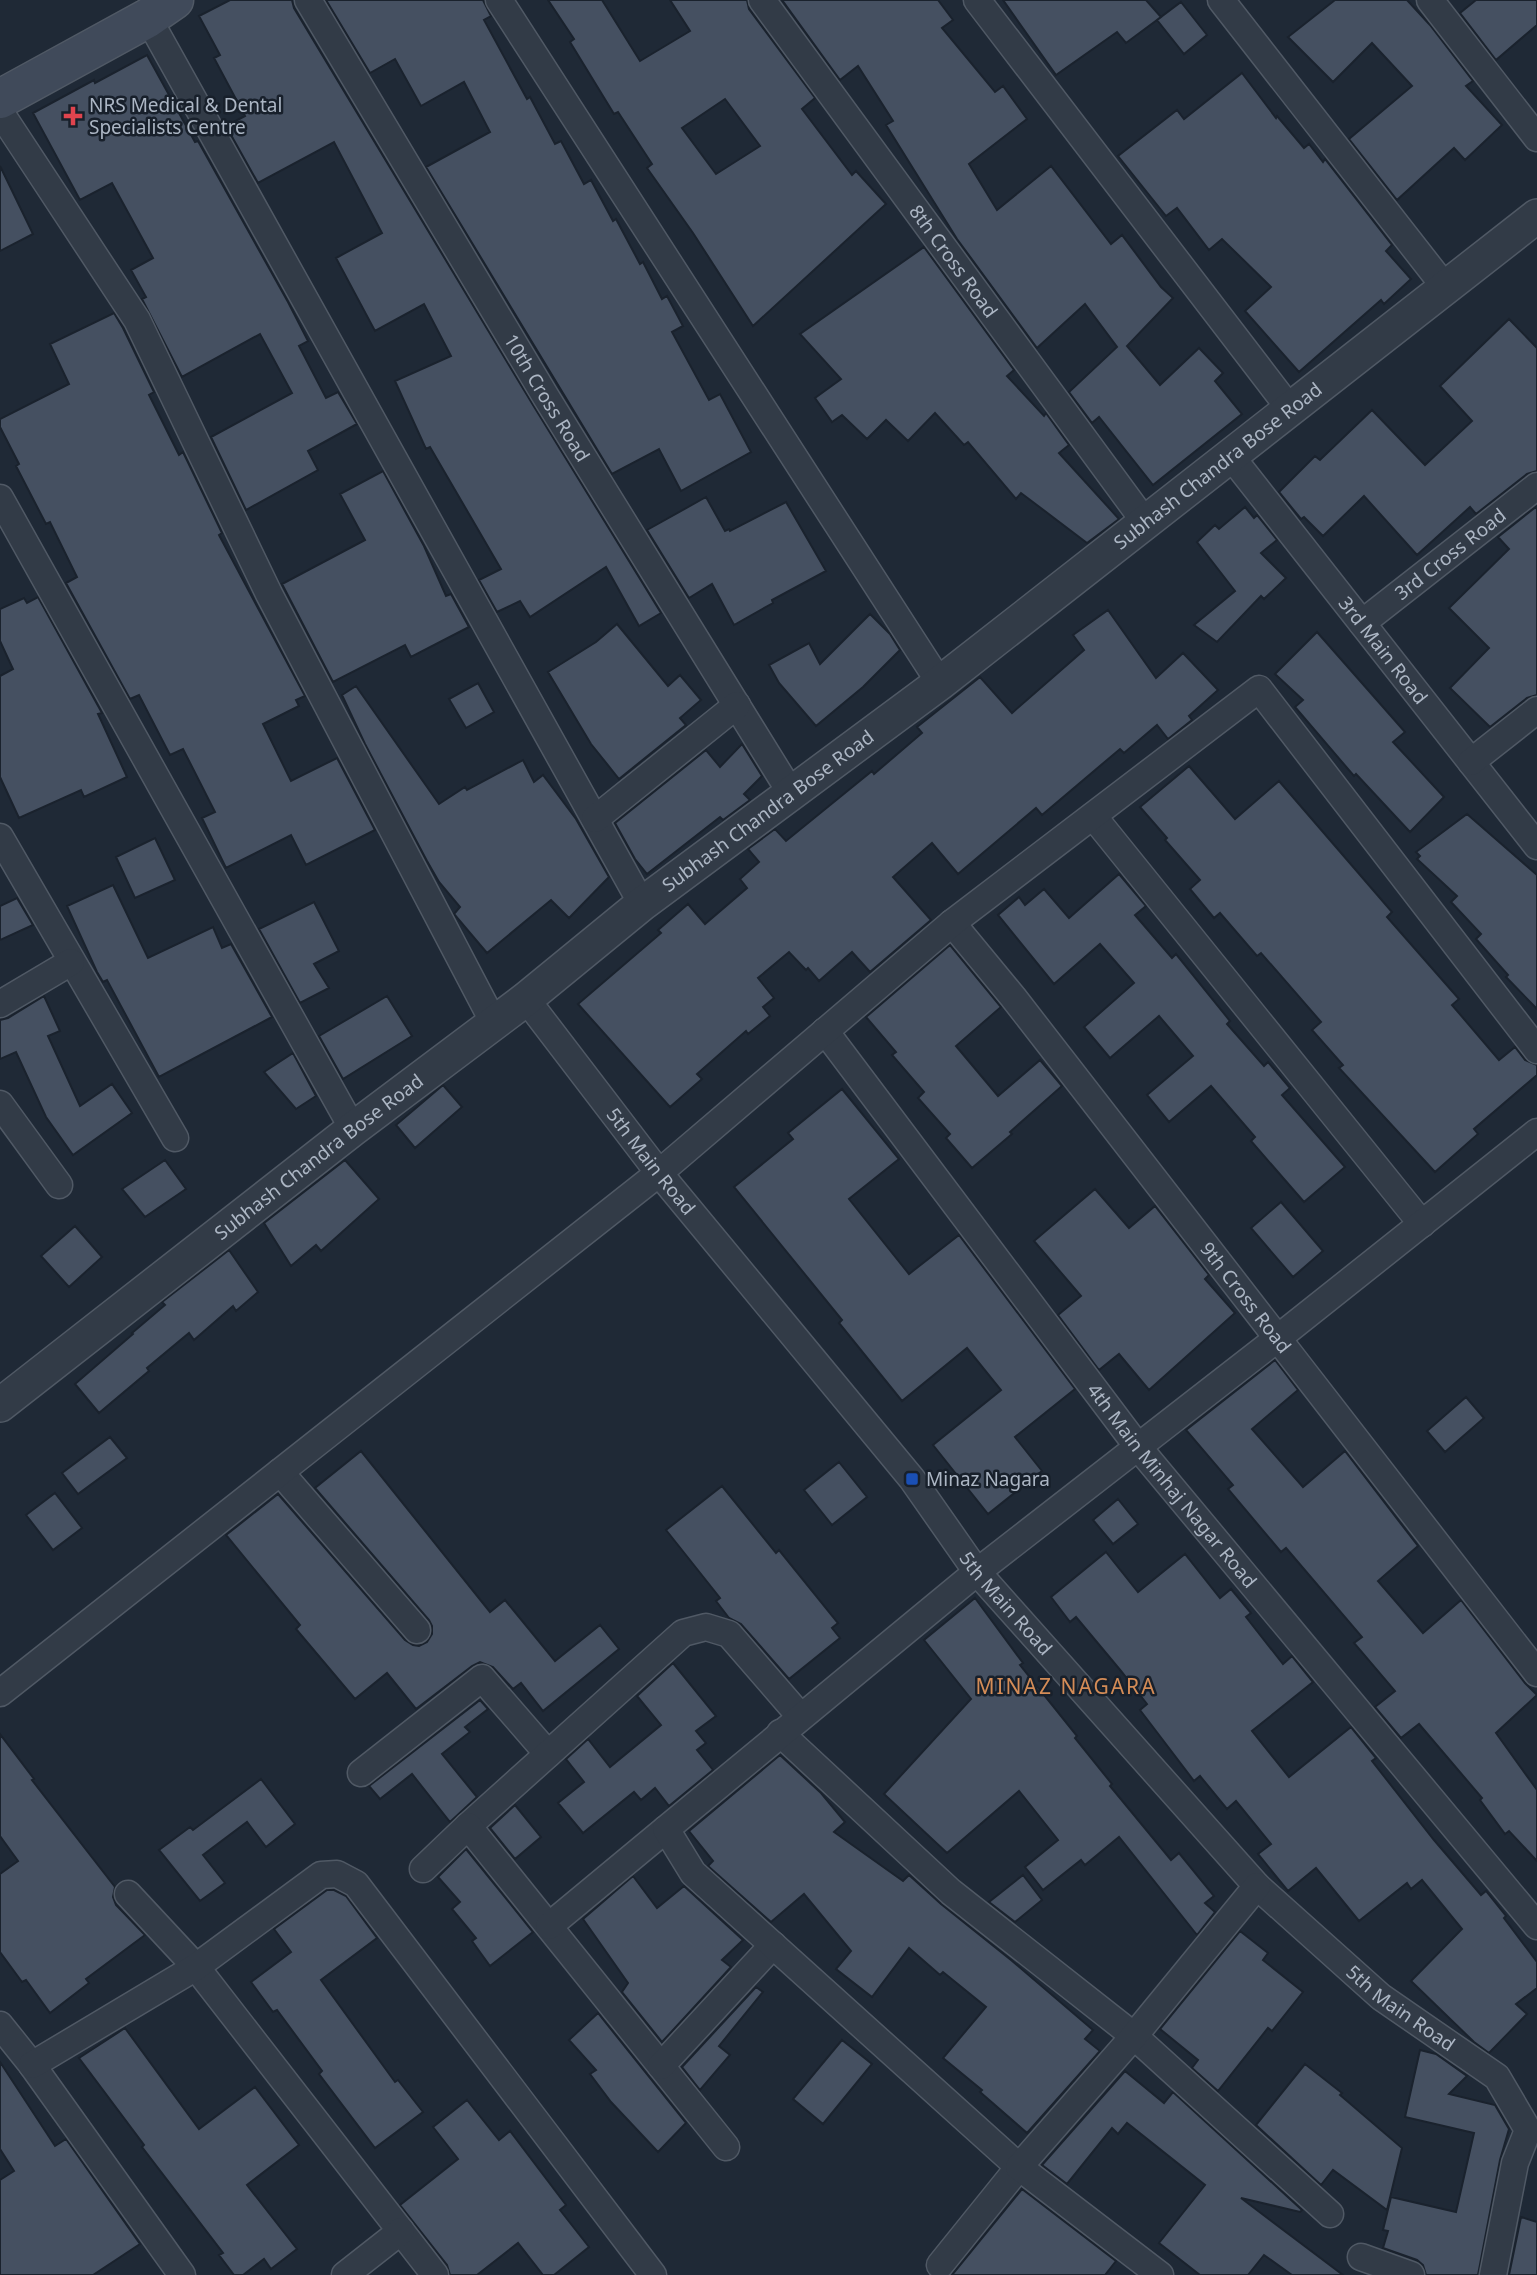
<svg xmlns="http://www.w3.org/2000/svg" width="1537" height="2275" font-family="'Noto Sans',sans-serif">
  <rect width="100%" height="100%" fill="#1f2936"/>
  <path fill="#455061" stroke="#1a222d" stroke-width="2" fill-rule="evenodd" d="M230 0H292L294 8 533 405 661 613 639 626 606 567 530 617 520 601 497 612 479 580 501 569 430 447 426 449 395 381 451 356 424 304 375 331 336 258 382 233 334 142 258 183 226 126 245 116 214 58 220 55 199 16Z
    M326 0H483L491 16 484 20 527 99 530 97 555 144 561 141 584 184 591 180 613 221 616 219 640 264 643 262 662 299 667 296 683 326 672 332 709 400 720 394 751 452 681 491 659 449 612 474 426 167 490 132 464 82 421 106 395 59 370 73Z
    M548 0H602L640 61 690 31 670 0H747L749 9 815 98 802 109 852 175 856 171 886 204 753 326 693 233 647 168 652 164 618 112 614 114 570 42 574 39ZM725 99 760 146 716 174 682 128Z
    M782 0H938L953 20 942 28 995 92 1003 86 1027 119 969 164 997 210 1051 166 1111 244 1122 235 1161 287 1173 298 1127 346 1160 385 1199 348 1223 373 1215 381 1242 414 1153 485 1099 417 1092 423 1069 392 1117 347 1085 304 1037 348 957 239 886 125 893 121 858 66 840 80Z
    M1003 0H1146L1161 17 1126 43 1117 32 1056 75Z
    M1335 0H1407L1430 25 1473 81 1466 86 1502 125 1465 160 1454 148 1397 200 1349 139 1412 86 1372 43 1333 82 1288 37Z
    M1476 0H1537V25L1496 60 1460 13Z
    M1181 2 1207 35 1184 54 1157 20Z
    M147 55 195 142 198 141 288 302 308 341 299 346 326 398 338 392 357 424 308 451 318 470 246 510 211 437 292 393 260 334 182 377 142 299 146 297 131 270 153 258 112 183 80 200 33 113 94 80 95 83Z
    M1242 73 1276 118 1277 116 1304 148 1309 144 1323 162 1325 159 1392 245 1386 251 1411 279 1384 304 1381 300 1299 372 1245 311 1271 287 1222 239 1209 250 1177 208 1166 216 1118 156 1177 110 1184 119Z
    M0 166 33 234 0 251Z
    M924 247 1014 370 1007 376 1044 416 1046 413 1069 445 1059 453 1119 519 1087 543 1021 493 1016 499 968 442 964 445 935 413 908 441 886 420 867 439 842 415 832 422 815 398 841 379 800 334Z
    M114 313 123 328 154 392 149 395 179 455 183 452 222 533 219 535 305 696 296 700 299 706 263 724 291 781 337 758 375 830 306 865 291 835 226 868 202 818 215 812 183 749 170 755 139 695 130 699 66 583 77 577 50 522 46 524 16 466 19 464 0 427V419L69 384 50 344Z
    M1509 319 1537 348V471L1527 474 1476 514 1470 507 1417 555 1364 496 1323 536 1304 517 1301 519 1279 492 1315 456 1320 460 1372 410 1425 465 1472 421 1440 386Z
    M383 471 424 546 446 596 451 594 469 627 411 657 405 645 333 682 282 584 365 540 340 494Z
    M706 497 725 531 729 529 730 531 786 502 826 571 772 600 773 603 734 625 712 584 689 598 647 530Z
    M1537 506V695L1527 698 1490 727 1450 688 1489 648 1449 608 1509 549 1498 537Z
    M1245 507 1254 518 1257 515 1277 540 1261 553 1286 578 1264 599 1261 596 1217 642 1194 625 1235 591 1197 542 1215 525 1219 529Z
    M38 597 102 713 98 714 127 777 84 797 81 790 19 818 0 777V676L13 669 0 641V609L24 598 27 603Z
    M1108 610 1156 678 1183 653 1218 690 1189 716 1192 720 1168 739 1157 725 1124 753 1120 749 1042 815 1036 808 958 874 932 843 893 877 931 920 870 972 852 952 819 981 808 968 806 970 789 952 758 978 774 998 763 1007 770 1016 748 1034 746 1031 697 1074 702 1079 670 1107 578 1004 661 933 658 930 688 904 705 924 747 888 740 879 759 862 748 849 775 829 786 841 872 771 874 774 922 733 917 727 980 677 1012 713 1084 650 1073 635Z
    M870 614 890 634 900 650 863 687 816 726 779 683 769 665 809 643 820 664Z
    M617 624 668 686 680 675 701 700 680 718 686 725 619 779 591 744 548 672 596 642Z
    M1317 632 1405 732 1393 742 1444 797 1410 832 1356 774 1354 776 1295 707 1303 700 1275 674Z
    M478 683 494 712 466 728 449 699Z
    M356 686 439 804 465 787 467 790 523 760 534 782 543 775 576 819 609 877 569 918 551 900 487 953 454 914 460 907 439 882 427 861 365 744 342 695Z
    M742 744 762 776 744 794 750 800 723 820 720 817 647 874 635 859 615 823 706 750 720 767Z
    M1189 766 1235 819 1279 781 1392 912 1387 917 1459 999 1452 1005 1499 1060 1515 1047 1525 1060 1537 1065V1075L1474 1129 1478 1134 1435 1172 1339 1068 1343 1065 1312 1030 1321 1022 1261 953 1257 956 1220 913 1214 918 1190 889 1200 880 1165 840 1167 838 1140 807Z
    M1467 814 1537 875V1009L1506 977 1508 975 1476 939 1481 934 1451 902 1457 896 1417 859 1420 856 1416 852Z
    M155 838 175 880 135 898 116 857Z
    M1119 874 1146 906 1135 915 1172 958 1176 954 1230 1021 1227 1024 1264 1066 1268 1062 1290 1088 1282 1095 1345 1167 1304 1202 1251 1141 1255 1137 1211 1086 1169 1122 1147 1095 1193 1056 1159 1016 1110 1058 1084 1027 1134 983 1100 944 1054 984 998 915 1019 897 1025 905 1044 889 1069 918Z
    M113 885 148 958 213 927 222 948 231 944 272 1017 159 1077 107 980 103 982 97 972 67 906Z
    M17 898 33 925 0 940V906Z
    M314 902 339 951 314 964 329 988 300 1003 259 929Z
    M950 945 1001 1007 956 1046 998 1096 1040 1060 1062 1086 1010 1132 1012 1134 972 1168 946 1138 950 1134 918 1098 924 1092 892 1055 896 1052 866 1017Z
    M44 996 60 1031 48 1036 80 1106 112 1084 132 1113 73 1155 46 1117 16 1052 0 1059V1020L8 1018Z
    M387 996 412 1036 343 1079 319 1036Z
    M293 1053 316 1096 296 1109 264 1072Z
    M443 1085 462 1107 415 1148 396 1125Z
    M842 1089 899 1159 849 1199 909 1274 959 1235 1075 1389 1015 1437 1042 1471 988 1514 933 1445 1001 1390 967 1348 902 1401 839 1323 842 1320 734 1187 793 1139 788 1133Z
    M165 1160 186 1189 145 1217 122 1189Z
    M345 1160 379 1199 321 1251 316 1245 291 1266 264 1223Z
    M1095 1189 1129 1228 1155 1206 1209 1275 1205 1279 1235 1313 1149 1390 1119 1354 1099 1370 1058 1315 1081 1296 1034 1241Z
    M1281 1202 1323 1251 1293 1277 1251 1228Z
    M75 1226 102 1257 69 1287 41 1256Z
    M229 1250 258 1292 236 1311 233 1306 194 1340 189 1333 147 1368 149 1371 99 1413 75 1384 133 1334 132 1333 165 1305 162 1302Z
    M1275 1360 1298 1390 1252 1429 1303 1487 1345 1451 1418 1546 1378 1581 1423 1633 1461 1600 1525 1683 1537 1695 1496 1733 1537 1790V1861L1509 1831 1505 1834 1480 1800 1482 1798 1419 1724 1401 1738 1375 1707 1395 1691 1354 1643 1362 1637 1286 1548 1281 1552 1228 1489 1233 1485 1186 1430Z
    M1466 1397 1484 1418 1445 1452 1427 1431Z
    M110 1437 127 1458 78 1494 62 1473Z
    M361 1451 490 1612 505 1600 555 1661 600 1625 619 1649 543 1711 521 1683 513 1689 493 1667 480 1662 472 1666 416 1709 387 1673 355 1699 296 1629 300 1625 226 1535 278 1494 405 1640 413 1645 419 1646 427 1642 432 1634V1626L429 1620 315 1488Z
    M839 1462 867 1497 832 1525 804 1490Z
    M722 1486 776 1553 779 1550 838 1623 832 1628 840 1638 789 1679 741 1624 729 1618 716 1601 720 1598 666 1530Z
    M55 1493 82 1528 53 1550 26 1515Z
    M1118 1499 1138 1524 1113 1544 1093 1520Z
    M1106 1552 1138 1592 1185 1554 1220 1598 1231 1589 1251 1613 1246 1617 1283 1664 1292 1656 1313 1682 1252 1731 1289 1777 1351 1727 1376 1758 1372 1761 1434 1840 1481 1895 1486 1891 1506 1916 1504 1918 1537 1962V1988L1516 2004 1527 2014 1489 2053 1474 2042 1411 1981 1462 1929 1422 1880 1411 1889 1407 1883 1359 1921 1316 1868 1288 1891 1258 1854 1271 1844 1236 1801 1227 1809 1200 1776 1194 1781 1140 1710 1147 1704 1121 1671 1076 1617 1070 1622 1051 1597Z
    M975 1598 1023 1663 1020 1665 1077 1736 1075 1738 1112 1784 1110 1786 1171 1860 1179 1853 1214 1896 1205 1903 1215 1912 1197 1935 1119 1837 1085 1865 1081 1860 1043 1890 1025 1867 1058 1840 1019 1791 947 1853 884 1794 971 1699 924 1640Z
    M673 1663 716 1716 696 1731 706 1743 697 1750 713 1770 669 1806 655 1788 641 1800 634 1792 583 1833 558 1803 584 1782 566 1759 588 1739 610 1767 661 1725 637 1696Z
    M480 1700 488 1709 465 1727 470 1732 442 1754 477 1797 450 1822 412 1774 380 1799 369 1786Z
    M0 1734 34 1779 32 1780 115 1887 113 1897 116 1905 145 1935 86 1979 89 1983 50 2013 26 1980 22 1982 0 1952V1874L18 1861 0 1836Z
    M780 1755 821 1793 845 1822 834 1832 903 1881 909 1875 941 1904 1011 1960 1093 2030 1085 2039 1100 2051 1027 2133 980 2092 982 2090 943 2058 986 2007 943 1972 940 1975 909 1948 872 1997 836 1969 851 1951 804 1894 771 1922 708 1866 713 1861 689 1831Z
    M261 1779 295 1824 266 1847 247 1822 203 1855 225 1883 200 1901 159 1850 190 1827 193 1830Z
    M515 1805 541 1837 515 1859 490 1828Z
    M466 1849 533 1932 490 1966 472 1941 476 1938 452 1909 460 1902 438 1877Z
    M1023 1875 1042 1900 1015 1922 989 1902Z
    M633 1876 657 1908 684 1886 743 1940 722 1960 731 1967 662 2042 622 1992 628 1983 583 1919Z
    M327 1890H334L346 1896 377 1938 321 1980 395 2082 398 2080 423 2112 375 2148 319 2074 322 2071 277 2010 273 2012 251 1982 291 1952 274 1929Z
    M1240 1931 1268 1953 1263 1960 1303 1992 1272 2031 1268 2028 1218 2091 1192 2068 1198 2060 1160 2029Z
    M756 1987 763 1992 719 2046 730 2055 700 2090 682 2067Z
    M598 2013 686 2123 658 2152 611 2102 590 2074 596 2070 569 2040Z
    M125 2028 199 2129 255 2087 299 2145 247 2185 297 2249 271 2269 264 2259 243 2275H234L219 2255 223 2253 142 2147 144 2145 79 2058Z
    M842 2040 872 2064 823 2124 793 2099Z
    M1420 2050 1436 2054 1467 2076 1449 2094 1495 2105 1509 2129 1500 2160 1478 2275H1426L1423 2265 1417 2260 1383 2248 1388 2231 1383 2230 1391 2197 1456 2212 1474 2133 1405 2117Z
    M0 2062 55 2146 66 2139 140 2244 93 2275H0V2180L14 2171 0 2149Z
    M1305 2064 1342 2093 1340 2095 1402 2148 1387 2210 1333 2170 1321 2185 1256 2125Z
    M1125 2071 1164 2103 1173 2092 1302 2210 1300 2212 1241 2198 1343 2275H1292L1264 2255 1248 2275H1200L1159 2243 1205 2185 1127 2123 1118 2134 1112 2128 1067 2184 1042 2165Z
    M467 2100 499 2140 510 2131 566 2205 560 2210 589 2247 554 2275H543L518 2243 477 2275H450L447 2265 400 2205 458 2159 433 2127Z
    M1022 2189 1116 2261 1105 2275H952Z
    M1521 2217 1537 2222V2275H1509Z"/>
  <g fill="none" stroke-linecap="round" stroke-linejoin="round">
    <defs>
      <g id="minor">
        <path id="s1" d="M308 0 546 397 791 793"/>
        <path d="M499 0 940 683"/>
        <path id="s2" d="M762 0 1145 522"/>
        <path d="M977 0 1290 409"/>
        <path d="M1221 0 1445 287"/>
        <path d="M1430 0 1537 138"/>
        <path d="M148 18 642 904"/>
        <path d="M0 112 137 320 269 594 494 1023"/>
        <path id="s3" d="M1230 455 1537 846"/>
        <path d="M0 498 353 1129"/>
        <path id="s4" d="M1362 623 1537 486"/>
        <path d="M1471 762 1537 710"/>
        <path d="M1093 816 1422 1224"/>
        <path d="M595 819 737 705"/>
        <path d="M0 837 175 1138"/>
        <path id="s5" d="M952 923 1013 997 1537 1673"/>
        <path id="s6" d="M526 999 659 1173 912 1479 977 1572 1257 1886 1381 1997 1497 2077 1528 2130 1515 2163 1493 2275"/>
        <path d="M0 1004 71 962"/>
        <path id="s7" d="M825 1031 1138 1447 1537 1926"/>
        <path d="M0 1104 59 1185"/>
        <path d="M280 1472 417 1630"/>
        <path d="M0 1693 659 1173 952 923 1259 689 1537 1050"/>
        <path d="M780 1733 951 1892 1134 2036 1330 2214"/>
        <path d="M361 1773 482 1678 548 1754"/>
        <path d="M468 1826 683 1633 706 1627 729 1634 800 1716"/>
        <path d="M423 1869 468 1826 726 2147"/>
        <path d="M128 1894 196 1967 435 2275"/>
        <path d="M549 1926 666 1829"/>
        <path d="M0 2025 32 2065 182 2275"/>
        <path d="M32 2065 196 1967 321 1875 337 1874 356 1884 653 2275"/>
        <path d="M661 2066 773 1945"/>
        <path d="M1361 2257 1411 2275"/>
        <path d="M940 2265 1019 2167 693 1873 666 1829 977 1572 1278 1338 1537 1132"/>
        <path d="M345 2275 401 2231"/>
        <path d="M1160 2275 1019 2167 1134 2036 1257 1886"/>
      </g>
      <g id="tertiary">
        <path id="s8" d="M0 1405 353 1129 526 999 642 904 940 683 1537 216"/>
      </g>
      <path id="secondary" d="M0 99 148 18 174 0"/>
    </defs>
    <use href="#minor" stroke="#505965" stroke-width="29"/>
    <use href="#tertiary" stroke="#505965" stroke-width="36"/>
    <use href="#secondary" stroke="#505965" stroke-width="41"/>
    <use href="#minor" stroke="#323b47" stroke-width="26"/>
    <use href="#tertiary" stroke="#323b47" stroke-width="33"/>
    <use href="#secondary" stroke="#404a5a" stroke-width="38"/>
  </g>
  <path fill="#e0444e" stroke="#18202b" stroke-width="2.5" d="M69.5 105.5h7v7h7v7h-7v7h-7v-7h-7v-7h7z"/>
  <rect fill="#1a4fb4" stroke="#18202b" stroke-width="2.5" x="905" y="1472" width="14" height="14" rx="3.5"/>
  <g text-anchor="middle" stroke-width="5" stroke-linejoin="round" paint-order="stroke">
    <g font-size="19" fill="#acb6c4" stroke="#18202b" text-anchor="start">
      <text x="89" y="112">NRS Medical &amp; Dental<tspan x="89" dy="22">Specialists Centre</tspan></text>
      <text x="926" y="1486">Minaz Nagara</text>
    </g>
    <g font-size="19" fill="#acb6c4" stroke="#18202b">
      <text dy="7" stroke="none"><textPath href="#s2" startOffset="324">8th Cross Road</textPath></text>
      <text dy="7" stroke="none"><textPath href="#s1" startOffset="464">10th Cross Road</textPath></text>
      <text dy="7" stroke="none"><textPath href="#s8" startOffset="1538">Subhash Chandra Bose Road</textPath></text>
      <text dy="7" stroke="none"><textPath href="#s4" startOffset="112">3rd Cross Road</textPath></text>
      <text dy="7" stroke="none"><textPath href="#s3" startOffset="248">3rd Main Road</textPath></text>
      <text dy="7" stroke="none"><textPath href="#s8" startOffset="971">Subhash Chandra Bose Road</textPath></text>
      <text dy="7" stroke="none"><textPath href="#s8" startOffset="404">Subhash Chandra Bose Road</textPath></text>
      <text dy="7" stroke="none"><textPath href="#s6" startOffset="205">5th Main Road</textPath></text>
      <text dy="7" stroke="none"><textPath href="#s5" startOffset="476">9th Cross Road</textPath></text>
      <text dy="7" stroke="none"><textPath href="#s7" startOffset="572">4th Main Minhaj Nagar Road</textPath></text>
      <text dy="7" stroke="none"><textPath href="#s6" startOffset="772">5th Main Road</textPath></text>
      <text dy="7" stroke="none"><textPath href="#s6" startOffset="1339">5th Main Road</textPath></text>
    </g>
    <g font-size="21" letter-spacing="2" fill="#d48c57" stroke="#18202b">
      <text x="1066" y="1694">MINAZ NAGARA</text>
    </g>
  </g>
</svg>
